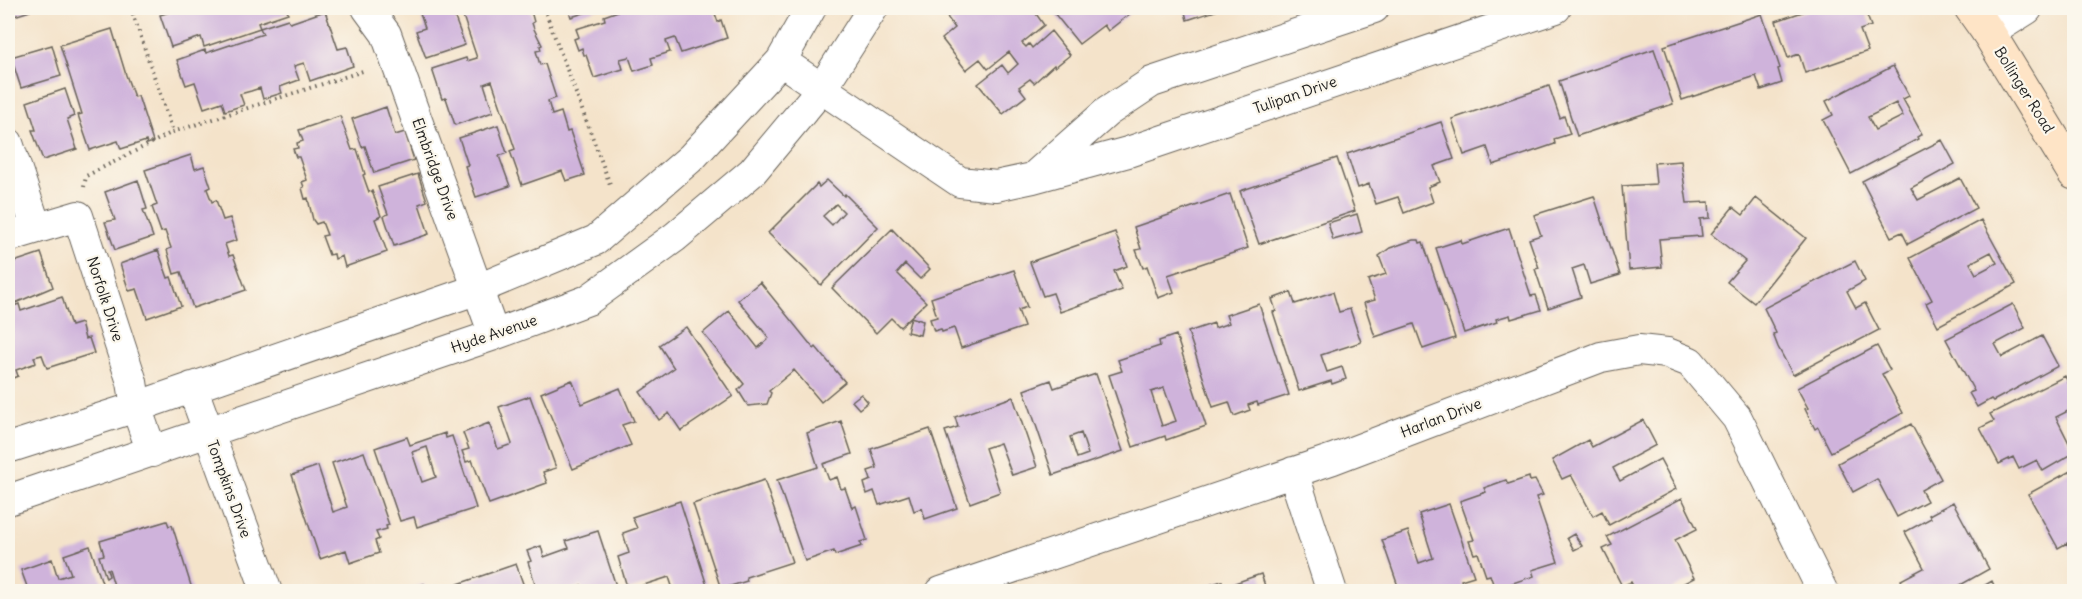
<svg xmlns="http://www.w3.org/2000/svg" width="2082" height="599" font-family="Delius,sans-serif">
  <rect width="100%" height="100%" fill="#fbf7ec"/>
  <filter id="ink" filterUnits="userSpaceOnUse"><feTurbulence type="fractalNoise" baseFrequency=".0167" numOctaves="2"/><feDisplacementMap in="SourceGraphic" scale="12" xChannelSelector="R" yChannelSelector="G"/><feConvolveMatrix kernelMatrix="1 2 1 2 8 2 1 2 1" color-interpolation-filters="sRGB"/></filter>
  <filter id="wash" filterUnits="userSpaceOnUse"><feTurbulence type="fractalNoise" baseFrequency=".008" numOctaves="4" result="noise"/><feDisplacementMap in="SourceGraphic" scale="24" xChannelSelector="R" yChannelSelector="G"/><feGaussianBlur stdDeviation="1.35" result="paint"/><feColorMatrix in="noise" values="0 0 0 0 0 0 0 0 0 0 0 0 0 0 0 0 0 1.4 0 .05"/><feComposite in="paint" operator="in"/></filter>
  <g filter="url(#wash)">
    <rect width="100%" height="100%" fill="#f4e3ca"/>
    <g id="blocks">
      <path fill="#cfb3db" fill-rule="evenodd" d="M8 8H29L30 11 8 18Z
        M182 8 191 9 292 8 287 10 288 13 258 23 260 28 204 47 201 37 171 47 160 15Z
        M418 8H455L458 17 455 18 465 45 426 58 416 31 425 28Z
        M466 8H521L522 10 528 8 529 12 531 11 534 22 532 23 534 29 542 45 540 46 541 50 536 51 540 65 545 64 556 98 548 101 552 115 561 112 567 132 570 131 585 175 566 181 562 171 522 185 510 151 515 149 492 81 484 84 493 112 455 125 446 98 442 99 432 69 466 58 467 61 477 58 463 16 468 14Z
        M568 8H600L571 17Z
        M617 8H703L704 11 713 8 718 22 721 20 727 38 681 53 675 38 666 41 670 52 651 58 653 65 634 71 629 57 620 59 623 69 594 78 586 55H584L582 48 578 50 574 39 579 37 576 29 605 20 604 16 618 11Z
        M960 8H1039L1034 11 1044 25 1022 43 1026 47 1029 44 1032 48 1051 31 1070 55 1055 67 1054 65 1034 83 1030 79 1019 87 1026 96 1003 114 978 84 1002 65 1008 73 1018 64 1009 52 988 69 980 59 966 70 942 39 955 28 947 17Z
        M1050 8H1129L1132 12 1108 31 1104 25 1079 44Z
        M1184 8H1217L1218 10 1187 20Z
        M1814 8H1864L1871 26 1860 30 1868 51 1805 73 1799 54 1788 58 1776 21Z
        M325 11 338 49 347 47 353 66 310 81 304 63 294 66 299 80 280 87 282 93 263 99 260 88 251 91 240 94 244 105 225 111 222 102 204 108 195 82 186 85 177 60 205 50 206 53 263 34 260 28 288 19 290 23Z
        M1762 14 1780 68 1778 69 1782 83 1761 90 1756 76 1682 100 1664 46Z
        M112 29 126 75 134 97 138 96 153 142 147 144 146 141 121 149 118 141 90 150 78 115 82 114 60 45Z
        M52 45 61 76 21 88 11 57Z
        M1654 49 1673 104 1577 136 1559 81Z
        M1893 66 1909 96 1903 99 1922 134 1917 137 1918 139 1851 174 1823 120 1833 115 1826 101ZM1896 103 1903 116 1875 130 1868 117Z
        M1549 86 1560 118 1564 116 1570 134 1554 139 1555 144 1493 165 1487 147 1464 155 1452 119Z
        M65 89 74 116 67 119 77 149 43 160 32 130H36L27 102Z
        M386 107 395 135 405 132 414 160 374 173 365 146 362 147 352 119Z
        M340 116 352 150 357 149 365 174 363 175 369 192 372 191 381 216 375 219 387 252 345 267 342 256 335 259 334 254 329 255 322 236 327 235 322 222 316 224 313 220 309 203 308 198 305 199 302 188 304 187 302 182 307 180 299 157H296L293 149 298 148 297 143 303 141 299 130Z
        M1441 122 1454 159 1434 166 1440 182 1428 187 1433 202 1404 213 1398 197 1376 204 1369 184 1358 188 1347 154Z
        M498 125 507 153 499 156 510 186 476 197 465 166 468 165 459 138Z
        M1942 140 1955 164 1911 188 1918 200 1960 178 1976 208 1908 244 1902 232 1891 237 1862 181Z
        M191 155 195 169 204 166 211 187 207 189 212 202 216 200 223 220 230 218 237 240 225 244 229 256 233 255 246 290 193 308 181 272 174 274 167 250 171 248 165 231 161 232 152 207 157 205 145 170Z
        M1337 158 1355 211 1259 244 1240 191Z
        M1681 161 1687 203 1709 202 1710 218 1700 219 1702 236 1659 239 1662 267 1629 270 1622 186 1656 184 1654 163Z
        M418 174 427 201 419 204 429 234 394 246 384 216 388 214 378 187Z
        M138 180 147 209 143 210 153 237 115 250 105 222 115 220 105 192Z
        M827 180 844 196 845 194 878 227 821 285 768 233 817 184 819 187ZM836 204 844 212 832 225 823 216Z
        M1230 194 1248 248 1168 275 1174 292 1158 298 1147 266 1143 268 1136 250 1141 249 1134 227Z
        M1594 196 1620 275 1590 284 1584 265 1572 269 1581 297 1548 308 1535 269 1539 268 1529 239 1541 235 1534 215Z
        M1756 198 1806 238 1754 303 1727 282 1745 261 1711 234 1733 207 1743 215Z
        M1357 214 1362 232 1333 240 1328 223Z
        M1981 220 2016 284 1938 326 1926 303 1932 300 1910 258ZM1991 252 1997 263 1976 274 1970 263Z
        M1509 228 1531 296 1536 295 1541 310 1511 319 1510 315 1496 319 1497 322 1464 333 1436 248 1461 240 1462 244Z
        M892 229 930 269 920 279 905 264 897 273 926 302 900 327 891 318 876 333 832 288Z
        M1115 232 1127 266 1114 271 1122 290 1060 312 1053 293 1043 296 1030 262Z
        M1413 240H1419L1420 243 1423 242 1455 338 1423 349 1414 324 1375 337 1364 303 1375 300 1368 280 1386 274 1379 256 1390 248Z
        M158 250 168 278 171 277 181 306 147 318 137 289 129 291 120 264Z
        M41 253 53 287 8 306V263L11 261V263Z
        M1855 261 1865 281 1847 291 1856 308 1865 303 1879 330 1793 375 1778 347 1773 334 1776 333 1764 308Z
        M1014 270 1027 307 1018 310 1024 327 961 348 954 328 942 332 941 329 934 331 930 319 937 317 931 298Z
        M760 282 814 349 816 347 845 382 821 402 794 370 769 391 771 393 767 404 748 406 738 390 744 384 703 333 729 311 758 348 769 338 738 300Z
        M1291 292 1295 304 1333 292 1339 312 1350 309 1361 342 1321 355 1327 372 1342 367 1346 379 1332 384 1331 381 1299 391 1273 312 1276 311 1272 299Z
        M62 297 71 326 81 323 85 339 89 338 94 353 47 368 42 355 34 357 36 363 16 370 18 376 8 380V316L13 314 11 307 19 304 21 311Z
        M1259 304 1289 395 1258 405 1257 402 1248 405 1250 410 1234 416 1229 402 1213 407 1188 332 1214 323 1215 328 1229 323 1226 315Z
        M2013 304 2025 328 1995 344 2002 357 2042 336 2058 366 1993 401 1991 399 1977 407 1969 393 1974 391 1946 339Z
        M911 317 923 321 920 335 907 332Z
        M686 327 733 396 681 431 669 413 659 420 640 392 674 368 659 345Z
        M1176 335 1206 426 1166 440 1165 436 1133 447 1109 375 1122 371 1118 360 1160 346 1159 341ZM1164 388 1176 421 1162 426 1151 392Z
        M1877 346 1890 370 1882 374 1903 413 1831 452 1818 427 1815 429 1805 409 1808 408 1797 388Z
        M1096 374 1123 451 1053 475 1024 390 1051 380 1054 388ZM1081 433 1088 454 1077 458 1070 437Z
        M2065 376 2074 395V408L2056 417 2074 453 2043 471 2037 460 2019 469 2013 457 1999 464 1980 428 1994 421 1990 414Z
        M572 380 582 404 620 388 634 421 622 425 631 445 573 469 541 393Z
        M861 394 868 402 859 409 852 401Z
        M530 396 556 468 543 472 547 483 489 504 472 460 466 462 462 451 469 449 463 433 489 423 498 449 512 444 499 407Z
        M1013 397 1037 467 1012 475 1000 443 985 448 1000 492 970 503 945 431 958 427 955 417Z
        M1643 420 1656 445 1613 468 1620 481 1660 459 1676 489 1609 525 1602 511 1593 516 1571 475 1562 479 1552 460 1588 440 1592 447Z
        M841 421 852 454 823 464 829 480 837 477 841 489 845 488 852 508 856 506 867 540 860 542 862 546 835 555 834 551 805 561 777 480 818 467 807 433Z
        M1911 424 1941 479 1921 490 1927 501 1897 517 1877 479 1853 492 1838 463Z
        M930 429 957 508 925 519 922 508 914 511 909 495 879 505 874 491 867 494 864 483 871 480 868 471 877 468 871 449Z
        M445 433 446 438 452 436 476 508 417 527 414 517 400 521 375 448 407 437 410 445ZM427 447 436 477 422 482 412 452Z
        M364 452 389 525 386 526 387 529 376 532 379 539 375 541 379 553 350 563 346 550 320 559 292 475 318 466 333 512 347 507 332 463Z
        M2074 469V557L2067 543 2058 548 2028 494Z
        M1529 477 1530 481 1535 480 1543 495 1536 497 1558 562 1532 570 1534 576 1495 589 1490 575 1486 576 1478 553 1474 554 1469 541 1474 540 1460 501 1486 492 1484 488 1506 480 1508 484Z
        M764 480 792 562 746 577 747 581 721 589 693 504Z
        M1682 498 1697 529 1675 540 1694 578 1667 592H1636L1631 582 1622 586 1603 549 1612 545 1607 537Z
        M680 501 709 592H674L669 577 628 590 618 557 629 553 623 533 637 528 632 517Z
        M1953 502 1989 569 1948 592H1907L1901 580 1924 568 1905 532 1931 518 1929 515Z
        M1449 504 1474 576 1461 580 1464 590 1460 592H1400L1382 540 1408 531 1419 563 1433 558 1419 514Z
        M167 521 169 526 172 525 193 592H116L109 569H107L109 576 106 578 99 556 104 555 100 541Z
        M598 531 618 592H583L581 585 568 592H538L528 562 531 561 527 551 541 546 544 557 569 548 566 541Z
        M1574 534 1582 546 1574 550 1567 538Z
        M90 546 105 592H29L21 570 52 559 58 578 71 574 64 555Z
        M516 564 526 592H444L458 586V584Z
        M1261 574 1267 592H1238L1235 583Z
        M1222 581 1225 592H1191V591Z
        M1992 581 1997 592H1973Z
        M424 584 426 592H401V591Z"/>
    </g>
  </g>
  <g filter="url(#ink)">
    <use href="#blocks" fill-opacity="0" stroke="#686259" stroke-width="1.5"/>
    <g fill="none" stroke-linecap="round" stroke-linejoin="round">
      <defs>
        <path id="minor" d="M367 8 386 34 494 335
          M781 61 960 182 996 186 1033 178 1128 152 1556 8
          M8 143 36 227
          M1038 173 1107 112 1152 82 1374 8
          M8 237 78 216 132 382 136 407 152 452
          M192 387 267 592
          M8 448 136 407 478 289 596 240 692 157 781 61 811 8
          M1293 472 1332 592
          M8 500 494 335 588 300 675 237 752 172 822 88 873 8
          M941 592 1333 459 1601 357 1639 350 1667 353 1690 362 1737 418 1823 592"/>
        <path id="tertiary" d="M1988 32 2026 8"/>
        <path id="secondary" d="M1971 8 1988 32 2074 173"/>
      </defs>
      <use href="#minor" stroke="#686259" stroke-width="32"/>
      <use href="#tertiary" stroke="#686259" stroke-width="35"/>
      <use href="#secondary" stroke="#686259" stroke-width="35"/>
      <path stroke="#686259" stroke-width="4" stroke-dasharray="1.5 4.5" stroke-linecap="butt" d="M131 8 173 132
        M544 8 611 187
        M84 187 86 176 173 132 366 70"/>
      <use href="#minor" stroke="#fff" stroke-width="30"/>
      <use href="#tertiary" stroke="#fff" stroke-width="33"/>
      <use href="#secondary" stroke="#fee4c6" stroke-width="33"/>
    </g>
  </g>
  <g text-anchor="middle" stroke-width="4.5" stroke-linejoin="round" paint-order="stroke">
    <g font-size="15" fill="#1c1c1c" stroke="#fbf7ec">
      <text transform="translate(2024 90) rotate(58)" y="5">Bollinger Road</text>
      <text transform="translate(1295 95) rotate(-19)" y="5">Tulipan Drive</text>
      <text transform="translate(435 169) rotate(70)" y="5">Elmbridge Drive</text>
      <text transform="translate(105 299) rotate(72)" y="5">Norfolk Drive</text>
      <text transform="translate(494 334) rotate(-19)" y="5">Hyde Avenue</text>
      <text transform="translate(1441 418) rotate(-21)" y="5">Harlan Drive</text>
      <text transform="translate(229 489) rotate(70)" y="5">Tompkins Drive</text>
    </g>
  </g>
  <rect width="2082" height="599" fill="none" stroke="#fbf7ec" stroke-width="30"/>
</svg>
